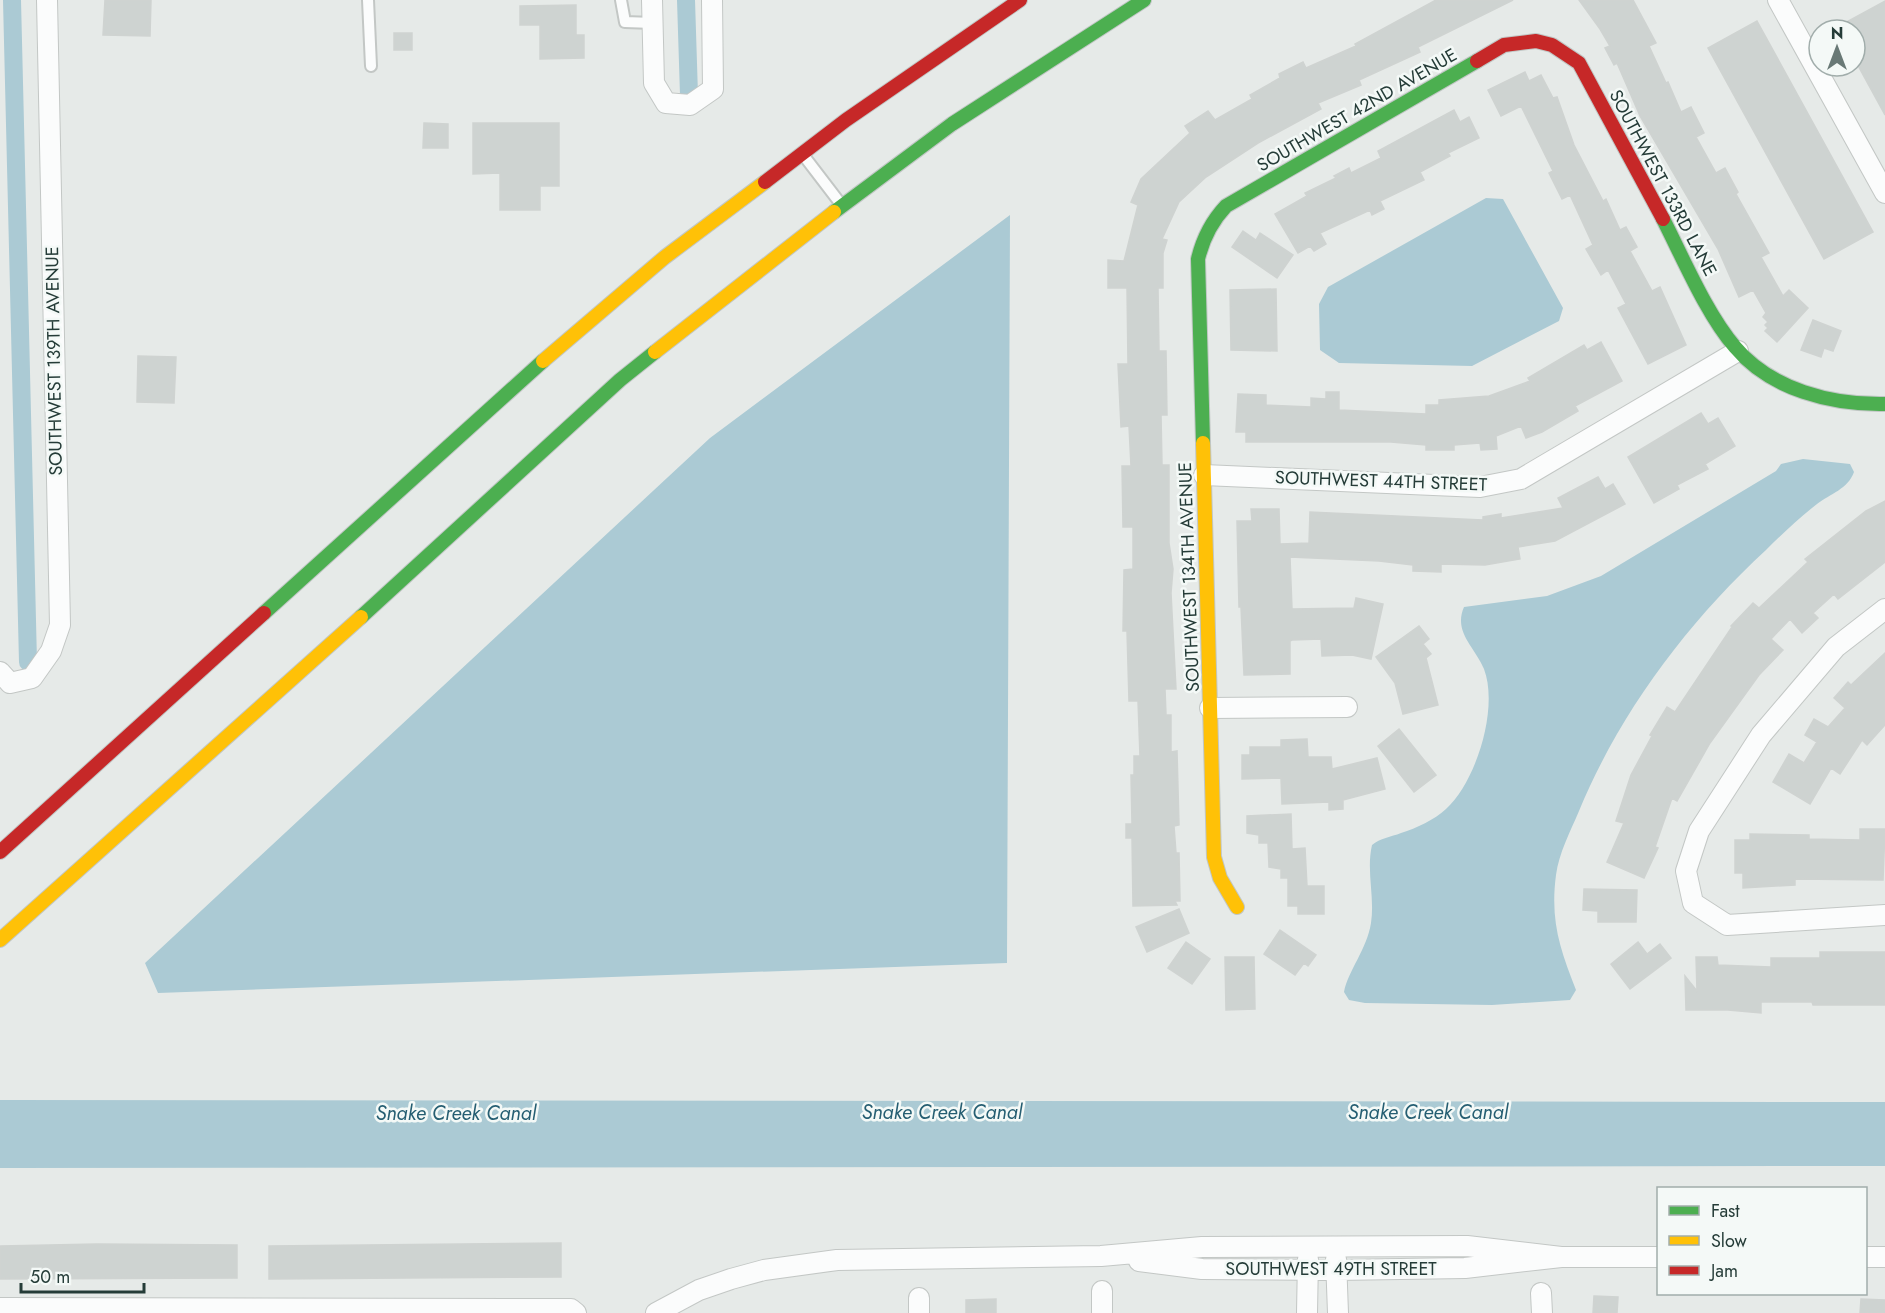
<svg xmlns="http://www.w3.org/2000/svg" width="1885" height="1313" font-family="Jost,sans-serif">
  <rect width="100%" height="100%" fill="#e6eae8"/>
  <path fill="#abcad4" d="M1486 198 1503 199 1563 308 1559 321 1472 366 1339 363 1320 350 1319 304 1328 287Z
    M1010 215 1007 963 158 993 145 963 710 438Z
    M1803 459 1850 464 1854 472C1848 489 1830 494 1817 504 1799 518 1782 534 1766 550 1687 623 1620 712 1579 811 1570 832 1559 853 1556 875 1550 921 1560 949 1576 990L1570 1000 1492 1005 1365 1003 1349 1000 1344 992C1348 971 1367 949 1371 923 1375 897 1366 871 1372 845 1380 838 1391 837 1401 833 1417 828 1434 820 1446 809 1476 782 1499 708 1484 669 1475 647 1453 632 1464 607L1547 596 1601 576 1776 471 1781 464Z
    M0 1100 1885 1102V1166L0 1168Z"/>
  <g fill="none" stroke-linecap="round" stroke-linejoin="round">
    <path stroke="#abcad4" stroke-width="18" d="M12 0 28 662
      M686 0 689 95"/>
  </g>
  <path fill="#ced3d1" stroke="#cfd3d1" stroke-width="1.5" d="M105 0H151L150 36 103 35Z
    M1436 0H1513L1418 47 1420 52 1359 80 1361 85 1318 103 1321 109 1258 143 1206 177 1179 202 1162 239 1167 240 1163 253V288H1158L1159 351H1166L1167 415H1161L1162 465H1169V543L1173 569 1171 593 1176 689H1165L1166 715H1171V752L1177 751 1179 825 1174 826 1176 853H1179L1180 901H1175L1177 905 1133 906 1132 838H1126V824H1132L1131 775H1134V756H1140L1138 701H1129L1127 631H1123L1124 570 1133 569V527H1123L1122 466H1131L1129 426 1121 427 1118 364H1128L1127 288H1108V260L1124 261 1138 205 1131 202 1141 179 1190 133 1185 126 1208 111 1215 120 1252 99 1250 95 1280 78 1279 74 1303 62 1306 68 1356 46 1355 44Z
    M1579 0H1633L1656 43 1649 46 1666 83 1668 82 1681 112 1691 107 1704 133 1696 137 1716 173 1725 168 1738 192 1736 194 1769 253 1761 257 1783 296 1789 290 1808 308 1777 342 1765 331 1768 328 1765 325 1768 322 1763 317 1766 313 1753 290 1739 297 1718 249 1640 116 1617 63 1614 65 1605 48 1610 46 1600 29Z
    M1885 1V115L1855 60V30H1832Z
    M576 5V35H584V58L540 59V25H520V6Z
    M1757 21 1873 232 1824 259 1708 48Z
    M394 33H412V50H394Z
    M1525 72 1529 81 1541 75 1553 98 1557 97 1574 145 1603 201 1606 199 1620 230 1626 227 1637 247 1630 251 1652 291 1660 287 1686 345 1648 364 1618 308 1626 304 1608 270 1601 275 1586 249 1593 245 1570 195 1562 199 1549 173 1553 171 1521 106 1501 116 1488 90Z
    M1454 110 1460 122 1469 117 1479 138 1448 153 1450 156 1420 172 1424 180 1380 201 1384 209 1372 215 1370 210 1320 233 1326 244 1314 251 1310 246 1298 253 1275 214 1307 196 1305 193 1336 178 1334 176 1349 168 1351 173 1381 158 1378 151Z
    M424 123 448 124V148H423Z
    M473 123H559V186H540V210H500V173L473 174Z
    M1243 231 1256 240 1260 233 1293 255 1277 278 1232 247Z
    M1276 289 1277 351 1231 350 1230 290Z
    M1813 320 1841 331 1833 351 1824 348 1821 357 1801 350Z
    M1601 342 1622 381 1575 406 1578 411 1542 432 1526 438 1521 426 1496 436 1497 449 1481 450 1480 443 1454 445V450H1426V445L1391 442H1246V432H1236L1238 394 1266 395V405L1311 407V398L1326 399V392H1339V410L1426 414V405H1439V400L1489 396 1530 381 1528 378 1584 345 1587 350Z
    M138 356 176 357 174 403 137 402Z
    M1701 413 1708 424 1718 418 1735 446 1705 464 1708 469 1677 485 1679 489 1654 503 1628 457Z
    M1598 477 1605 489 1613 484 1625 504 1555 541 1518 547 1520 559 1485 565 1441 564V572L1413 571V565L1379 561 1290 557 1292 609 1354 608 1356 598 1383 604 1371 659 1352 655 1322 656 1321 639 1292 640 1290 641V674L1244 675 1241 607H1239L1237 521H1252L1251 509H1279L1280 544 1309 543 1310 512 1483 520V517L1501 514V518L1563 508 1558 498Z
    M1885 501V562L1838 599 1834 594 1813 613 1818 618 1802 633 1790 619 1771 639 1783 650 1759 675 1710 743 1677 801 1672 798 1655 847 1658 848 1644 878 1607 862 1624 823 1616 821 1631 775 1652 736 1650 735 1667 707 1675 712 1732 627 1731 626 1753 603 1759 608 1808 562 1805 559 1866 511Z
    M1419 626 1429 639 1423 644 1431 654 1426 658 1438 705 1403 714 1395 683 1376 657Z
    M1885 653V725L1867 745 1862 740 1840 774 1831 768 1810 804 1773 782 1789 754 1804 763 1817 742 1805 735 1814 719 1828 727 1845 708 1834 698 1848 682 1851 685Z
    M1399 729 1436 775 1414 792 1378 746Z
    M1307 739 1308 757H1331L1332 769 1377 758 1385 789 1343 800V809L1329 810V802L1282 804 1281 778 1242 779V755H1250V747H1281V740Z
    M1291 814 1292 849 1305 848 1307 886H1324V914H1298V906H1288V878H1281V869L1269 867 1268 843H1259V835L1247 833V816Z
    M1860 829H1885L1883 880 1795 879V885L1743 888V873H1735V840H1750V834L1809 835V839L1860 840Z
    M1584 889 1637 890 1636 922H1598V911L1583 910Z
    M1179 909 1189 933 1147 952 1136 927Z
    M1280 930 1316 955 1308 966 1304 963 1295 975 1264 954Z
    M1186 942 1210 959 1192 984 1168 968Z
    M1638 942 1647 954 1660 944 1671 958 1630 989 1611 964Z
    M1820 952H1885V1005H1813L1812 1002H1761V1013L1728 1010H1686L1685 976 1697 991 1696 957H1717L1718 965 1771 967V958H1820Z
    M1225 957H1254L1255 1009 1226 1010Z
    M561 1243V1277L269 1279V1246Z
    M97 1244 237 1245V1278L0 1279V1246Z
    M1594 1296 1618 1297 1617 1313H1593Z
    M996 1299V1313H966V1300Z
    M1861 1299 1885 1300V1313H1860Z"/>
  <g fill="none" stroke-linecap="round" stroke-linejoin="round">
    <defs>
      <path id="lane" d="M368 0 371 66
        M621 0 625 22 653 23
        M804 156 840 203"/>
      <path id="street" d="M652 0 654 83 666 103 690 105 713 89 712 0
        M1778 0 1885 193
        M1204 475 1480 487 1521 479 1738 351
        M1885 609 1836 647 1761 735 1699 831 1686 871 1693 903 1727 925 1885 915
        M0 672 10 683 32 678 51 651 60 625 47 0
        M1210 708 1347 707
        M1866 1257H1885
        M1336 1259 1338 1313
        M1139 1261 1202 1269 1336 1270 1465 1268 1561 1257H1658
        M1541 1293 1542 1313
        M919 1298V1313
        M0 1308 571 1309 576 1313
        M656 1313 699 1290 731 1279 764 1270 837 1260 1101 1256 1202 1247 1467 1246 1561 1257
        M1102 1313V1291
        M1307 1313 1308 1259"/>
      <path id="fast" d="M834 212 952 124 1144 0
        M1663 219C1683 258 1707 315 1735 347 1771 390 1832 405 1885 404
        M1203 443 1198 259C1203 238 1211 222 1226 206L1477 61
        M264 613 543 361
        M361 617 620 380 655 352"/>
      <path id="slow" d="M655 352 834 212
        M543 361 665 257 765 182
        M1203 443 1214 857 1220 878 1237 907
        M0 940 361 617"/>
      <path id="jam" d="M1477 61 1504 45 1536 41 1552 45 1579 63 1663 219
        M765 182 846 120 1020 0
        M0 852 264 613"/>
    </defs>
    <use href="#lane" stroke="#c3c7c5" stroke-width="14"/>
    <use href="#street" stroke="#c3c7c5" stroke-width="22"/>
    <use href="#fast" stroke="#c1c7c5" stroke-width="16"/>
    <use href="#slow" stroke="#c1c7c5" stroke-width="16"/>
    <use href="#jam" stroke="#c1c7c5" stroke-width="16"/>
    <use href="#lane" stroke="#fbfcfc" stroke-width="10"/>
    <use href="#street" stroke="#fbfcfc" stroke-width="20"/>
    <use href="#fast" stroke="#4caf50" stroke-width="14"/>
    <use href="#slow" stroke="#ffc107" stroke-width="14"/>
    <use href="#jam" stroke="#c62828" stroke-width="14"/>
  </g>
  <g text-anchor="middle" stroke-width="5" stroke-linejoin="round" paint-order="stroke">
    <g font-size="18" fill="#253c38" stroke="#f4f9f7">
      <text transform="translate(1357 110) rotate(-30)" y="6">SOUTHWEST 42ND AVENUE</text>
      <text transform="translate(1663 183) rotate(62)" y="6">SOUTHWEST 133RD LANE</text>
      <text transform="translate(54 361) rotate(-91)" y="6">SOUTHWEST 139TH AVENUE</text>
      <text transform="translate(1381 481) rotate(2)" y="6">SOUTHWEST 44TH STREET</text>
      <text transform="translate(1189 577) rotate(-92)" y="6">SOUTHWEST 134TH AVENUE</text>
      <text x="1331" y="1275">SOUTHWEST 49TH STREET</text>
    </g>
    <g font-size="20" font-style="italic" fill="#255e72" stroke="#f4f9f7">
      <text x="942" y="1119">Snake Creek Canal</text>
      <text x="1428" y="1119">Snake Creek Canal</text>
      <text x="456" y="1120">Snake Creek Canal</text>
    </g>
  </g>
  <rect x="1657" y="1187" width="210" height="108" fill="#f4f9f7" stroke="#a1adab" stroke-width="1.5"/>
  <rect x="1669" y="1206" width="30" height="9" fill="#4caf50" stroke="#a1adab" stroke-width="1.5"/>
  <text x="1711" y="1217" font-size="18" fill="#253c38">Fast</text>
  <rect x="1669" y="1236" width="30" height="9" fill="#ffc107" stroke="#a1adab" stroke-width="1.5"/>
  <text x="1711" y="1247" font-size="18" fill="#253c38">Slow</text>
  <rect x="1669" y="1266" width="30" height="9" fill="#c62828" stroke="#a1adab" stroke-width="1.5"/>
  <text x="1711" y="1277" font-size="18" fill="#253c38">Jam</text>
  <g transform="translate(1837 48)"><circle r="28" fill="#f4f9f7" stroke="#a1adab" stroke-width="1.5"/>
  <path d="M0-4.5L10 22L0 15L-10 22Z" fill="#697976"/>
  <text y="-9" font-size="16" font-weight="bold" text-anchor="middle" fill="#253c38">N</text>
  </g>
  <path d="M21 1283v9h123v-9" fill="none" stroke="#253c38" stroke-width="3"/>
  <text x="30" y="1283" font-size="18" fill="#253c38" stroke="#f4f9f7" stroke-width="4.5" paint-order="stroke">50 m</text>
</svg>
